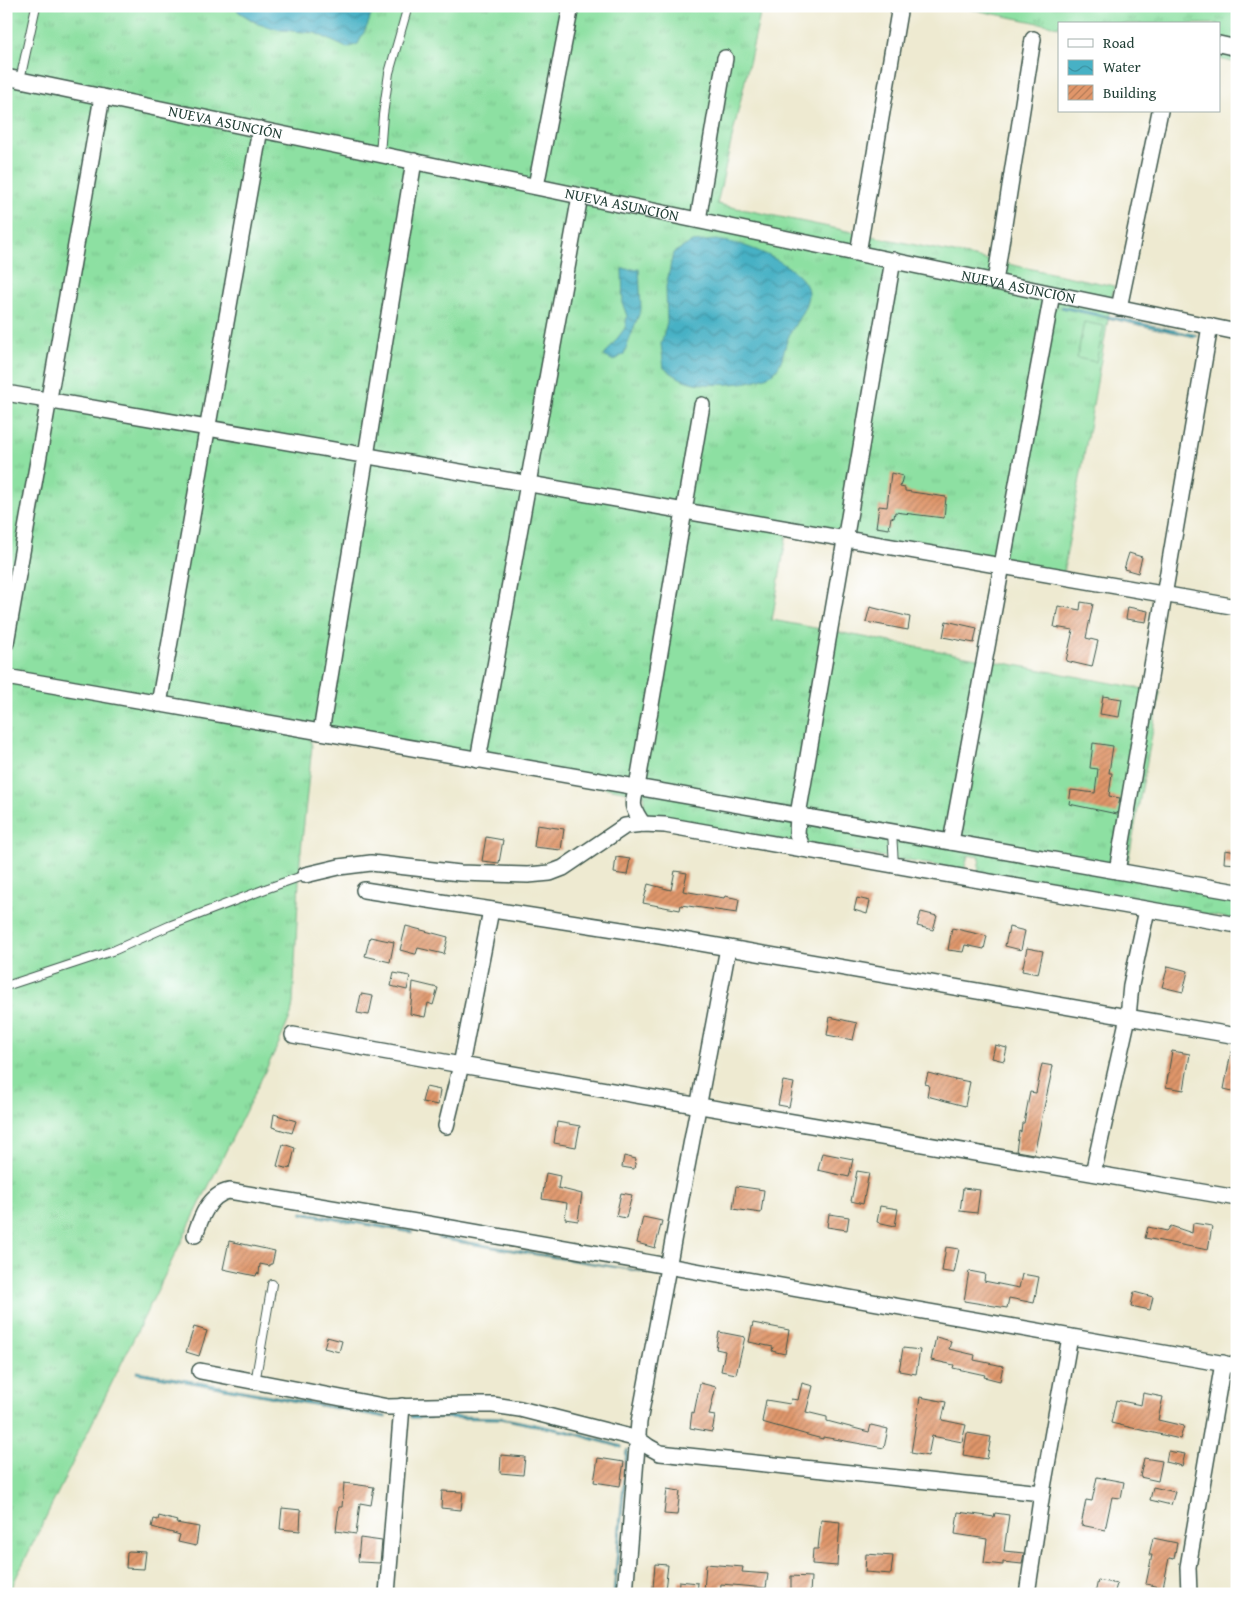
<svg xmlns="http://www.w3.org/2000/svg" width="1243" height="1600" font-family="'Gentium Book Plus',serif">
  <defs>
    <pattern id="grass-tufts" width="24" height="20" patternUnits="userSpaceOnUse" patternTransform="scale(1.25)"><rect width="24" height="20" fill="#8de0a2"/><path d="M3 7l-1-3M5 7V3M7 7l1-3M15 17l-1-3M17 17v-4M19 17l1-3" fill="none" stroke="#79c18c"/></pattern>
    <pattern id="water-waves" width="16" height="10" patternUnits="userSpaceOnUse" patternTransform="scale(1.25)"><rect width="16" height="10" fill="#47b1c5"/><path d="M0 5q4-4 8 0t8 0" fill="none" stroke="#3b91a1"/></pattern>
    <pattern id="building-hatch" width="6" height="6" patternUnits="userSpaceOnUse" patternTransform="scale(1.25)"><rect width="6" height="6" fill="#e0966a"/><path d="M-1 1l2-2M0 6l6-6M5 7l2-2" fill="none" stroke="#b57c58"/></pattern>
  </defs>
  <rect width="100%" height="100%" fill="#fff"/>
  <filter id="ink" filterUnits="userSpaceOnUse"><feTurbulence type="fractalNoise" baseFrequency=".02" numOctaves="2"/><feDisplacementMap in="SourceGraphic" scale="10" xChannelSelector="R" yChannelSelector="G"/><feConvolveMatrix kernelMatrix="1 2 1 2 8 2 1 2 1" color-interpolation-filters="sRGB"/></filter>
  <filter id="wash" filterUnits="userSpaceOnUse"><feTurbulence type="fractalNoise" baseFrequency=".0096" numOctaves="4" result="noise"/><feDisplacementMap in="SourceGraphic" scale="20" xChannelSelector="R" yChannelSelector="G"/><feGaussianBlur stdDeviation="1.12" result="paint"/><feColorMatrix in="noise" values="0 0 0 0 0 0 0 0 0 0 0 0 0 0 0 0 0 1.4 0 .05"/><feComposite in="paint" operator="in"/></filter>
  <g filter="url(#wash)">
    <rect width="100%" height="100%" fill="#eeead1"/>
    <path fill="url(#grass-tufts)" stroke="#568e6b" d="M6 6H762L717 204 1114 286 1062 580 788 527 772 620 1160 692 1125 878 1237 898V920L978 873 980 857 968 855 964 870 641 817 645 795 6 678Z
      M955 6H1237V63L1219 59V24H1059V27Z
      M6 680 304 735 310 739 312 746 300 860 293 1003 291 1015 278 1045 8 1594H6Z"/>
    <path fill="#8de0a2" stroke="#568e6b" d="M1084 322 1104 326 1096 362 1077 358Z"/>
    <path fill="url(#water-waves)" stroke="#33777c" d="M234 6H374L368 24 358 44 347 48 315 33 281 30 258 24 239 12Z
      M716 240C723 241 731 242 738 244 758 249 806 270 808 292 809 307 793 325 788 338 784 348 783 361 776 370 763 386 702 388 684 380 677 377 670 372 664 368L661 344 667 322 666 287 673 253 692 242Z
      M622 269H639L641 309 624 354 614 361 604 356 625 328 627 316 623 305Z
      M1062 306 1197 335 1195 337 1061 308Z
      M302 1212 412 1231V1233L301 1214Z
      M438 1237 654 1273V1274L438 1239Z
      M137 1371 386 1416V1418L136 1373Z
      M411 1415 500 1417 569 1431 622 1446V1448L569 1433 501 1419 411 1418Z
      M628 1450 615 1594H613L626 1451Z"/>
    <g id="blocks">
      <path fill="url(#building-hatch)" d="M891 473 903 476 900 487 905 488V491L946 497 944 518 895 512 894 518 891 517 889 529 876 527 879 506 887 507Z
        M1129 553 1142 557 1138 573 1124 569Z
        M1081 602 1093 604 1086 638 1098 641 1092 667 1066 661 1073 630 1054 627 1058 606 1080 610Z
        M870 607 910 617 908 630 866 622Z
        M1128 607 1148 611 1146 622 1126 619Z
        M946 621 977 628 974 643 943 637Z
        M1103 696 1122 699 1119 717 1100 714Z
        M1093 743 1113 746 1109 773H1112L1109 796 1120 798 1117 814 1069 804 1071 790 1095 793 1098 769 1090 768Z
        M537 825 564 829 561 850 534 847Z
        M486 837 503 840 499 863 482 861Z
        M1225 850 1237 852V864L1224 863Z
        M616 857 630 859 627 875 614 873Z
        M675 871 687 873 683 891 724 898 725 896 739 899 737 913 681 905 680 910 643 903 648 884 671 890Z
        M857 898 870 901 867 914 854 910Z
        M921 912 937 916 933 930 917 926Z
        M406 926 448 937 444 954 418 948 416 954H415L400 950Z
        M1009 927 1025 931 1021 950 1005 946Z
        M952 928 987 936 984 949 965 945 963 952 948 950Z
        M370 937 394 942 390 962 365 956Z
        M1027 948 1043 951 1038 974 1022 971Z
        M1168 966 1188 971 1183 992 1162 987Z
        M394 973 410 976 407 990 391 986Z
        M413 982 438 988 433 1005 428 1003 425 1017 410 1014Z
        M361 994 373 996 369 1015 357 1013Z
        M830 1017 857 1023 853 1040 827 1035Z
        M995 1045 1007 1048 1004 1061 992 1058Z
        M1172 1051 1190 1054 1184 1090 1166 1087Z
        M1231 1052 1237 1053V1092L1224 1089Z
        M1042 1064 1053 1066 1034 1154 1016 1151 1019 1131 1021 1132 1022 1123H1024L1030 1092 1036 1093Z
        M928 1073 955 1080V1079L970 1082 965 1106 927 1096 929 1085 925 1084Z
        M783 1081 794 1083 789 1107 778 1105Z
        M426 1087 440 1090 438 1105 422 1102Z
        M274 1114 296 1121 292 1133 272 1127Z
        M557 1122 580 1126 576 1147 554 1143Z
        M283 1144 295 1148 290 1169 277 1166Z
        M822 1153 853 1159 849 1177 818 1170Z
        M624 1156 636 1159 634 1169 622 1167Z
        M857 1171 869 1173 863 1204 851 1201Z
        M546 1173 560 1176 558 1188 582 1194 578 1221 565 1219 567 1203 542 1199Z
        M736 1186 764 1190 761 1213 733 1209Z
        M963 1188 980 1190 977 1213 960 1211Z
        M621 1193 632 1195 626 1218 616 1216Z
        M880 1206 898 1209 895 1226 877 1222Z
        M829 1214 849 1217 847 1230 827 1227Z
        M643 1217 662 1221 655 1248 637 1243Z
        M1193 1223 1212 1226 1208 1250 1145 1238 1148 1227 1167 1231 1171 1226 1192 1233Z
        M229 1241 275 1251 272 1264H270V1266L260 1264 259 1274 257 1273 256 1276 223 1269Z
        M946 1247 959 1249 954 1273 942 1271Z
        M969 1271 985 1274 984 1281 1019 1288 1022 1274 1039 1277 1034 1303 1009 1298 1007 1308 964 1301Z
        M1134 1292 1153 1297 1150 1310 1131 1306Z
        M753 1323 789 1330 785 1354 772 1351 773 1347 749 1342Z
        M194 1327 207 1331 199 1356 186 1352Z
        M719 1332 745 1337 736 1374 721 1371 725 1351 716 1349Z
        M327 1337 342 1341 339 1352 324 1348Z
        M936 1337 951 1341 949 1349 975 1355 974 1360 1003 1366 1000 1381 984 1377 985 1375 953 1368 954 1365 931 1360Z
        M903 1348 920 1350 916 1374 899 1371Z
        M700 1383 716 1387 709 1415 715 1416 712 1432 690 1428 692 1412 694 1413Z
        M802 1383 813 1386 806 1412 827 1417V1421L869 1432 871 1425 888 1429 884 1448 823 1437V1439L811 1436 762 1422 766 1400 790 1404 791 1399 798 1400Z
        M1143 1393 1163 1397 1158 1420 1184 1426 1180 1439 1111 1423 1116 1400 1141 1405Z
        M920 1397 946 1402 942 1420 966 1425 962 1442 932 1436 928 1456 911 1453Z
        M967 1433 991 1437 987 1459 963 1455Z
        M1168 1451 1185 1454 1182 1466 1166 1462Z
        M501 1455 525 1457 523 1475 500 1473Z
        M598 1458 624 1462 620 1486 594 1482Z
        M1144 1458 1162 1461 1158 1481 1140 1477Z
        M1097 1477 1124 1482 1121 1498 1112 1497 1105 1530 1081 1525 1086 1500 1092 1501Z
        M344 1483 374 1487 371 1505 360 1503 356 1534 336 1531 339 1507H342Z
        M1153 1487 1175 1492 1171 1505 1150 1500Z
        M667 1489 680 1491 677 1515 664 1514Z
        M442 1491 463 1492 461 1510 441 1508Z
        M282 1508 301 1510 300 1531 280 1529Z
        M958 1512 994 1517 995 1513 1009 1515 1004 1551 1024 1553 1022 1564 1003 1562V1565L984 1563 987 1539 955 1534Z
        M159 1516 177 1521 176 1523 199 1527 196 1546 178 1542 180 1535 152 1527 154 1519 158 1520Z
        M821 1520 840 1522 837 1566 812 1564 813 1549H818Z
        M360 1538 382 1541 380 1563 359 1562 358 1560Z
        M1153 1538 1177 1543 1174 1559 1169 1558 1163 1588 1146 1584 1152 1555H1149Z
        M129 1551 146 1552 144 1569 126 1568 127 1552Z
        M866 1554 893 1556 891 1574 865 1572Z
        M655 1564 668 1565 665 1590 653 1588Z
        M706 1564 743 1567 742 1572 768 1574 766 1588 721 1584 720 1593 704 1591Z
        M791 1576 811 1577 810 1594H791Z
        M1098 1580 1117 1584 1114 1594H1095Z
        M679 1581 698 1583 697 1594H678Z"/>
    </g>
  </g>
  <g filter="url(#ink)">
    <use href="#blocks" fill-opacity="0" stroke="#3e574c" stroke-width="1"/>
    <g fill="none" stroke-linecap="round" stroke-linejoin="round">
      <defs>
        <path id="service" d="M20 80 36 6
          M380 154 383 115 389 73 408 6
          M892 832 894 865
          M6 986 115 950 169 926 268 888 305 875
          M255 1383 272 1284"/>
        <g id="minor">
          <path d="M1219 44 1237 48"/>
          <path id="s1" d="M6 77 1237 332"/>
          <path d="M536 186 571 6"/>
          <path d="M698 220 725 58"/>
          <path d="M858 253 900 6"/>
          <path d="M995 282 1033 39"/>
          <path d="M1119 308 1160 111"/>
          <path d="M6 393 1237 607"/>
          <path d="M6 643 102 97"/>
          <path d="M6 677 1237 892"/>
          <path d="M159 704 260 129"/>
          <path d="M321 732 414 161"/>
          <path d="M478 760 580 196"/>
          <path d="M643 824C632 808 631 805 637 787L702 405"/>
          <path d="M951 842 1052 294"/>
          <path d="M803 849 797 834 798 815 893 260"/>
          <path d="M1117 871 1210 326"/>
          <path d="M305 875 339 867 371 863 460 873 528 875 550 873 563 868 625 826 643 824 665 825 1237 925"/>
          <path d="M364 890 660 936 1237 1036"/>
          <path d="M293 1035 461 1065 1237 1198"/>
          <path d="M446 1126 461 1065 491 910"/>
          <path d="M1093 1173 1128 1017 1131 985 1147 910"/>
          <path d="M195 1235C201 1217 209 1195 229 1191L428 1224 1237 1366"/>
          <path d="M200 1371 388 1407 469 1405H493L520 1409 638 1439 649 1447 660 1453 1042 1493"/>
          <path d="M387 1594 402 1406"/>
          <path d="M625 1594 639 1422 728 948"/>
          <path d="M1027 1594 1042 1493 1070 1337"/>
          <path d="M1189 1594 1188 1567 1223 1363"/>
        </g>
      </defs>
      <use href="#service" stroke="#3e574c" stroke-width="10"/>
      <use href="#minor" stroke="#3e574c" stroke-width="18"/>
      <use href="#service" stroke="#fff" stroke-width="8"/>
      <use href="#minor" stroke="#fff" stroke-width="15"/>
    </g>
  </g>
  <g text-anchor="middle" stroke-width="4" stroke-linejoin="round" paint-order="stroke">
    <g font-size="15" fill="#1f3d34" stroke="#fff">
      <text dy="5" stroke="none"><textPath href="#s1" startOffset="224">NUEVA ASUNCIÓN</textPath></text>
      <text dy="5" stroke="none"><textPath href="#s1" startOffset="629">NUEVA ASUNCIÓN</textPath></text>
      <text dy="5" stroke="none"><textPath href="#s1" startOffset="1034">NUEVA ASUNCIÓN</textPath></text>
    </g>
  </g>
  <rect width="1243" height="1600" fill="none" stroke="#fff" stroke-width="25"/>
  <rect x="1058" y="22" width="162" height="90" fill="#ffffff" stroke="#a5b1ae"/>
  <rect x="1068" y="39" width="25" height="8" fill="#ffffff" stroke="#a5b1ae"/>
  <text x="1103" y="48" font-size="15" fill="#1f3d34">Road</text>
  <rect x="1068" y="60" width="25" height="15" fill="url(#water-waves)" stroke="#a5b1ae"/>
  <text x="1103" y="72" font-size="15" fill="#1f3d34">Water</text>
  <rect x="1068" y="85" width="25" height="15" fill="url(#building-hatch)" stroke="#a5b1ae"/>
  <text x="1103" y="98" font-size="15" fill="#1f3d34">Building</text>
</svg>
